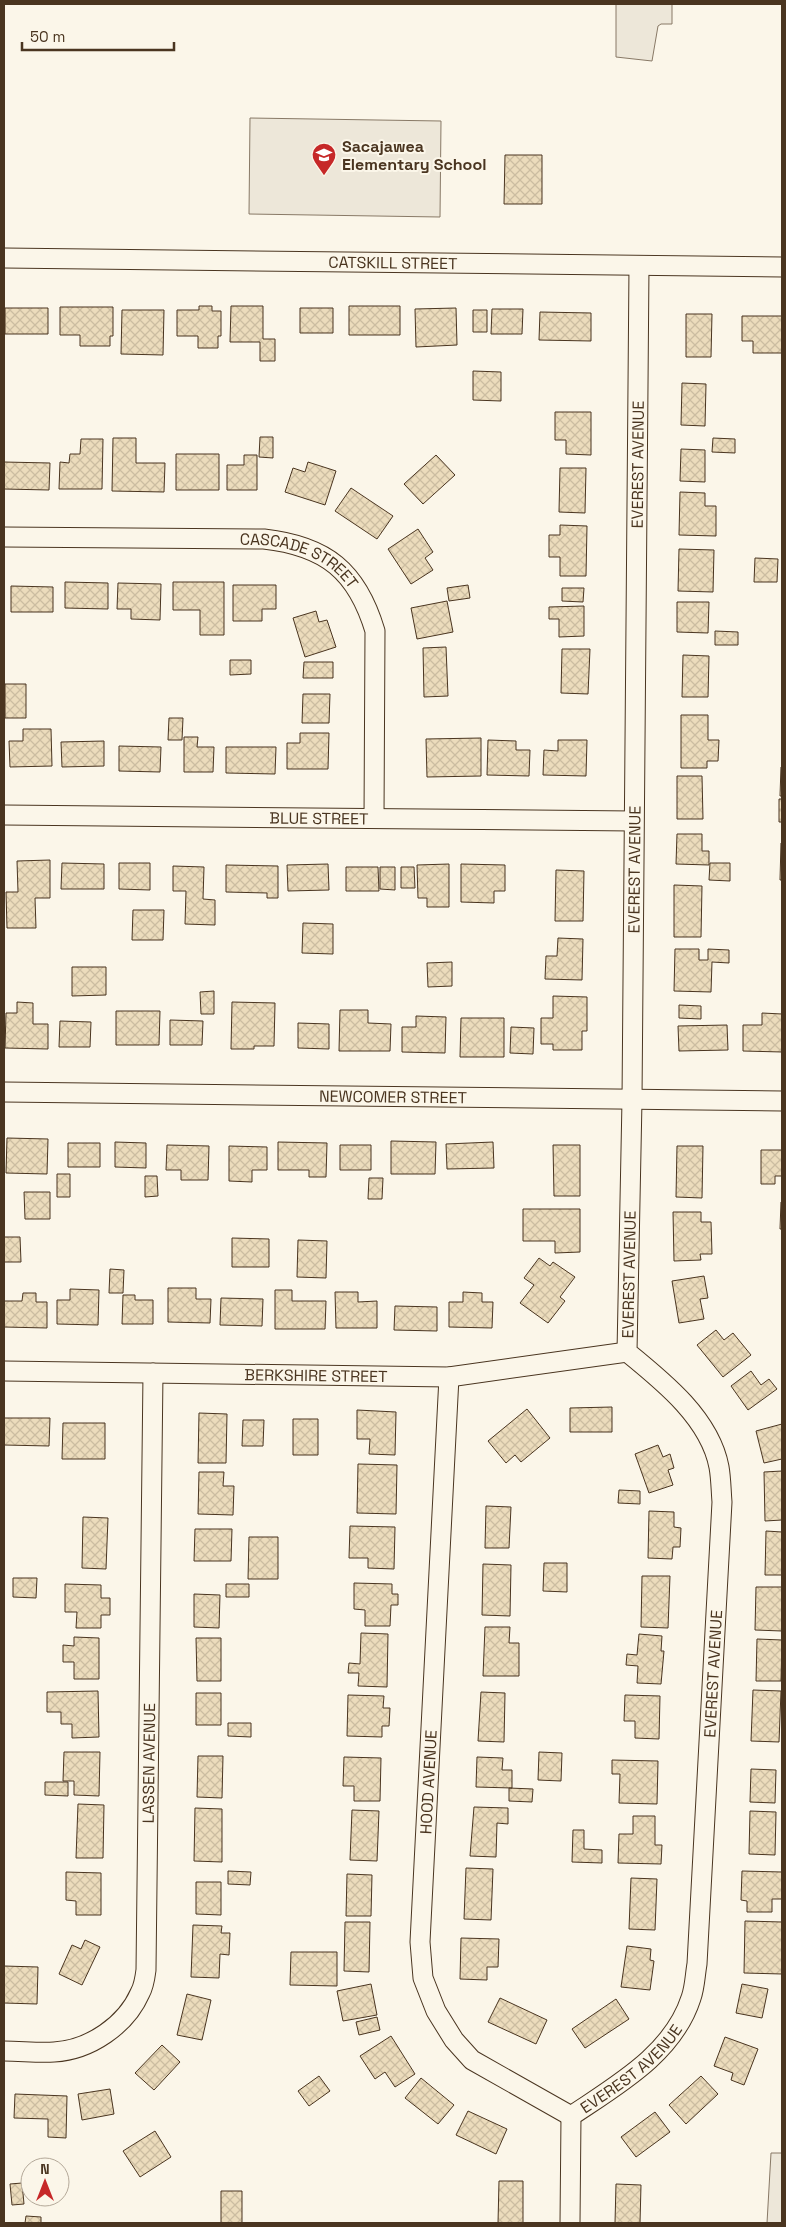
<svg xmlns="http://www.w3.org/2000/svg" width="786" height="2227" font-family="'Space Grotesk',sans-serif">
  <defs>
    <pattern id="building-cross-hatch" width="8" height="8" patternUnits="userSpaceOnUse" patternTransform="scale(1.25)"><rect width="8" height="8" fill="#ecdcbc"/><path d="M0 0l8 8M0 8l8-8" fill="none" stroke="#ccbda1"/></pattern>
  </defs>
  <rect width="100%" height="100%" fill="#fbf6e9"/>
  <path fill="#ede7d9" stroke="#887966" d="M616 4H672V24H661L658 26 652 61 616 57Z
    M250 118 441 121 440 217 249 214Z
    M771 2153H782V2223H767Z"/>
  <path fill="url(#building-cross-hatch)" stroke="#4a3520" d="M505 155H542V204H504Z
    M199 306H212V311H221V336H218V348H198V336H177V310H199Z
    M231 306H263V339H275V361H260V342H230Z
    M349 306H400V335H349Z
    M60 307H113V336H110V346H80V335H60Z
    M5 308H48V334H5Z
    M300 308H333V333H300Z
    M456 308 457 345 416 347 415 309Z
    M492 309H523L522 334H491Z
    M122 310H164L163 355 121 354Z
    M473 310H487V332H473Z
    M540 312 591 313V341L539 340Z
    M686 314H712L711 357H686Z
    M742 316H782V353H753V341H742Z
    M473 371 501 372V401L473 400Z
    M682 383 706 384 705 426 681 425Z
    M555 412H591V455L566 454V440H555Z
    M260 437H273V458L259 457Z
    M113 438H136V463H165L164 492 112 491Z
    M713 438 735 439V453L712 452Z
    M81 439H103L102 489H59L60 462 69 463 70 454H80Z
    M681 449 705 450V482L680 481Z
    M176 454H219V490H176Z
    M244 455H257V490H227V465H244Z
    M436 455 455 475 423 504 404 484Z
    M4 462 50 463 49 490 4 489Z
    M308 462 336 471 325 505 285 492 293 468 305 472Z
    M560 468H586L585 513 559 512Z
    M351 488 393 516 377 539 335 511Z
    M680 492 705 493V506H716V536L679 535Z
    M560 525 587 526 586 576H560V557H549V535H560Z
    M418 529 433 552 425 558 433 570 411 584 388 549Z
    M679 549 714 550 713 592 678 591Z
    M755 558 778 559 777 582H754Z
    M65 582 108 583V609L65 608Z
    M173 582H224V635H200V610H173Z
    M118 583 161 584 160 620 131 619V609H117Z
    M233 585H276V609H262V621H233Z
    M468 585 470 598 449 601 447 588Z
    M11 586 53 587V612H11Z
    M562 588H584L583 602 562 601Z
    M447 601 453 632 417 639 411 608Z
    M677 602H709L708 633 677 632Z
    M584 606V636L559 637V619H549V607Z
    M316 611 319 622 327 620 336 647 305 657 293 618Z
    M715 631 738 632V645H715Z
    M446 647 448 696 424 697 423 648Z
    M562 649H590L588 694 561 693Z
    M683 655 709 656 708 697H682Z
    M230 660H251V674L230 675Z
    M304 662H333V678H303Z
    M5 684H26V718H5Z
    M303 694H330L329 723H302Z
    M681 715H708V740H719L718 761H707V768H681Z
    M169 718H183L182 740H168Z
    M23 729H51L52 766 10 767 9 741H23Z
    M300 733H329L328 769H287V743H300Z
    M184 737H198L197 747H214L213 772H184Z
    M481 738V776L427 777 426 739Z
    M488 740 516 741V750H530L529 776 487 775Z
    M558 740H587L586 776 543 775 544 750 558 751Z
    M104 741V766L62 767 61 742Z
    M119 746 161 747 160 772 119 771Z
    M226 747H276L275 774 226 773Z
    M781 767H782V796H780Z
    M677 776H702L703 819H677Z
    M779 799H782V822H779Z
    M677 834H702V851H709V865L676 864Z
    M781 843H782V880H780Z
    M50 860V898H35L36 928H7L6 892H18L17 861Z
    M62 863 104 864V889H61Z
    M119 863H150V890L119 889Z
    M710 863H730V881L709 880Z
    M328 864 329 890 288 891 287 865Z
    M449 864V907H427V898H418L417 865Z
    M461 864 505 865V891H494V903L461 902Z
    M226 865 278 866V898H267V893L226 892Z
    M173 866 204 867 203 899 215 900V925L185 924 186 891H173Z
    M346 867H378L379 891H346Z
    M380 867H395V890L380 889Z
    M401 867H414L415 888H401Z
    M556 870 584 871 583 921H555Z
    M674 885 702 886 701 937H674Z
    M133 910H164L163 940H132Z
    M303 923 333 924V954L302 953Z
    M558 938 583 939 582 980 545 979 546 956H557Z
    M675 949H699V960H708V949L729 950V963L712 962 711 992 674 991Z
    M452 962V986L428 987 427 963Z
    M72 967H106V995L72 996Z
    M214 991V1014H201L200 992Z
    M553 996 587 997V1031H582V1050H553V1044H541V1018H553Z
    M17 1002 33 1003V1024H48V1049L5 1048 6 1013H17Z
    M232 1002 275 1003 274 1046H254V1049H231Z
    M679 1005 701 1006V1019L679 1018Z
    M340 1010H368V1023L391 1024 390 1051H339Z
    M116 1011H160L159 1045H116Z
    M762 1013 782 1014V1052L743 1051V1025H762Z
    M416 1016 446 1017 445 1053 402 1052V1027H416Z
    M461 1018H504V1057H460Z
    M170 1020 203 1021 202 1045H170Z
    M60 1021 91 1022 90 1047H59Z
    M298 1023 329 1024V1049L298 1048Z
    M727 1025 728 1050 679 1051 678 1026Z
    M511 1027 534 1028 533 1054 510 1053Z
    M7 1138 48 1139 47 1174 6 1173Z
    M391 1141 436 1142 435 1174H391Z
    M115 1142 146 1143V1168L115 1167Z
    M278 1142 327 1143 326 1177H309V1170H278Z
    M493 1142 494 1168 447 1169 446 1144Z
    M68 1143H100V1167H68Z
    M167 1145 209 1146 208 1180H181V1170H166Z
    M340 1145H371V1170H340Z
    M553 1145H580V1196H554Z
    M229 1146 267 1147V1170H252V1182L229 1181Z
    M677 1146H703L702 1198 676 1197Z
    M761 1150H782V1176H775V1184H761Z
    M57 1174H70V1197H57Z
    M145 1176H157L158 1196 145 1197Z
    M369 1178H383L382 1199H368Z
    M24 1192H50V1219H25Z
    M781 1202H782V1229H780Z
    M523 1209H580V1252L555 1253V1241H523Z
    M673 1212H701V1222H711L712 1254H700L701 1260 674 1261Z
    M4 1237H20L21 1262H4Z
    M232 1238 269 1239V1267H232Z
    M298 1240 327 1241 326 1278 297 1277Z
    M539 1258 550 1266 553 1262 575 1277 560 1297 565 1301 548 1323 520 1303 534 1285 524 1278Z
    M110 1269 124 1270 123 1293H109Z
    M704 1276 708 1298 700 1299 704 1319 679 1323 672 1281Z
    M168 1288H196V1299H211L210 1323 168 1322Z
    M70 1289 99 1290 98 1325 57 1324V1300H70Z
    M275 1290H292V1301H326L325 1329H275Z
    M335 1292H358V1302L377 1301V1328H336Z
    M463 1292 482 1293V1302H493L492 1328 449 1327V1302H463Z
    M23 1293H36V1302H47V1328L4 1327V1301H22Z
    M123 1295H135V1300H153V1324H122Z
    M221 1298 263 1299 262 1326 220 1325Z
    M395 1306 437 1307V1331L394 1330Z
    M716 1330 724 1340 733 1333 751 1355 723 1377 697 1345Z
    M751 1371 761 1385 769 1379 777 1389 748 1410 731 1386Z
    M612 1407V1432H570V1408Z
    M527 1409 550 1438 521 1462 515 1455 506 1463 488 1441Z
    M357 1410 396 1412 395 1455 369 1454 370 1439H357Z
    M199 1413 227 1414 226 1463H198Z
    M4 1418H50L49 1446 4 1445Z
    M293 1419H318V1455H293Z
    M243 1420H264L263 1446H242Z
    M63 1423H105V1459H62Z
    M782 1424V1459L764 1463 756 1431Z
    M658 1445 663 1457 670 1454 674 1468 668 1470 673 1485 649 1493 635 1454Z
    M358 1464 397 1465 396 1514 357 1513Z
    M782 1471V1520L765 1521 764 1472Z
    M199 1472H224L223 1486H234L233 1515 198 1514Z
    M619 1490 640 1491V1504L618 1503Z
    M486 1506 511 1507 509 1548H485Z
    M649 1511 674 1512V1527L681 1528 680 1547H673L672 1559 648 1558Z
    M83 1517 108 1518 106 1569 82 1568Z
    M350 1526 395 1527 394 1569 368 1568V1558H349Z
    M195 1529H232L231 1561H194Z
    M766 1531 782 1532V1575H765Z
    M249 1537H278V1579H248Z
    M544 1563H567V1592L543 1591Z
    M483 1564 511 1565 510 1616 482 1615Z
    M642 1576H670L668 1628 641 1627Z
    M13 1578H37L36 1598 13 1597Z
    M354 1583 392 1584V1594H398V1605H391L390 1626H365V1610L354 1609Z
    M65 1584 101 1585V1598H110V1615H101V1628H76L77 1612H65Z
    M226 1584H249V1597H226Z
    M756 1587H782V1631L755 1630Z
    M194 1594 220 1595 219 1628 194 1627Z
    M485 1627H510L509 1643H519V1676H483Z
    M361 1633 388 1634 387 1687 358 1686 359 1673H348L349 1663 360 1664Z
    M639 1634 662 1636 661 1651H664L661 1684 637 1683 638 1666 626 1665 627 1654 637 1655Z
    M74 1637 99 1638V1679H74V1662H63V1645L74 1646Z
    M196 1638H221V1681H197Z
    M757 1639 782 1640 781 1681H756Z
    M753 1690 781 1691 779 1742 751 1741Z
    M98 1691 99 1737 72 1738V1724H61V1712H47V1692Z
    M481 1692 505 1693 504 1742 478 1741Z
    M196 1693H221V1725H196Z
    M348 1695 384 1696 383 1708H390L389 1726H382V1737L347 1736Z
    M625 1695 660 1696 659 1739 635 1738V1721H624Z
    M228 1723H251V1737L228 1736Z
    M64 1752H100L99 1796 74 1795V1781H63Z
    M539 1752 562 1753 561 1781 538 1780Z
    M198 1756H223L222 1798 197 1797Z
    M344 1757 381 1758 380 1801H354V1786H343Z
    M477 1757 503 1758 502 1770H512V1788L476 1787Z
    M612 1760 658 1761 657 1804 619 1803 620 1774H612Z
    M751 1769 776 1770 775 1803 750 1802Z
    M45 1782H68V1796L45 1795Z
    M509 1788 533 1789 532 1802 509 1801Z
    M78 1804 104 1805 103 1858H76Z
    M474 1807 508 1808V1824L497 1823 496 1857 470 1856Z
    M195 1808 222 1809V1862L194 1861Z
    M352 1810 379 1811 377 1861 350 1860Z
    M750 1811 776 1812 775 1855 749 1854Z
    M633 1816H655V1845H662L661 1864 618 1863 619 1834H633Z
    M573 1830H584V1849L602 1850V1863L572 1862Z
    M466 1868 493 1869 491 1920 464 1919Z
    M228 1871 251 1872 250 1885 228 1884Z
    M742 1871 782 1872V1899H772V1912H747V1901L741 1900Z
    M66 1872 101 1873V1915H76V1901L66 1900Z
    M347 1874 372 1875 371 1916H346Z
    M631 1878 657 1879 655 1930 629 1929Z
    M196 1882H221V1915L196 1914Z
    M745 1921 782 1922V1974L744 1973Z
    M345 1922H370L369 1972 344 1971Z
    M193 1925 222 1926 221 1933H230L229 1955 220 1954 219 1978 191 1977Z
    M461 1938 499 1939 498 1967H487V1980L460 1979Z
    M85 1940 100 1947 82 1985 59 1974 72 1945 81 1949Z
    M627 1946 651 1949 650 1960 654 1961 650 1990 621 1987Z
    M291 1952H337V1986L290 1985Z
    M4 1966 38 1967 37 2004 4 2003Z
    M371 1984 377 2015 343 2021 337 1991Z
    M742 1984 768 1989 762 2018 736 2013Z
    M187 1994 211 2000 202 2040 177 2035Z
    M500 1998 547 2020 536 2044 488 2022Z
    M616 1999 629 2019 585 2048 572 2029Z
    M377 2017 380 2030 359 2035 356 2022Z
    M391 2036 415 2074 395 2087 385 2072 375 2079 360 2056Z
    M725 2037 758 2049 744 2085 731 2080 733 2073 714 2066Z
    M162 2045 180 2062 154 2090 135 2073Z
    M319 2076 330 2091 309 2106 298 2091Z
    M701 2076 718 2094 686 2124 669 2105Z
    M421 2078 454 2105 438 2124 405 2098Z
    M110 2089 114 2114 82 2120 78 2094Z
    M15 2094 67 2096 66 2138 48 2137V2119L14 2118Z
    M468 2111 507 2129 496 2154 456 2135Z
    M655 2112 670 2132 636 2157 621 2137Z
    M155 2131 171 2157 140 2177 123 2151Z
    M499 2181H523V2223H498Z
    M22 2183 24 2204 12 2205 10 2184Z
    M616 2184 641 2185 640 2223H615Z
    M221 2191H242V2223H221Z
    M26 2216 41 2217V2223H25Z"/>
  <g fill="none" stroke-linecap="round" stroke-linejoin="round">
    <defs>
      <g id="minor">
        <path id="s1" d="M4 258 782 267"/>
        <path id="s2" d="M4 537 264 539C326 546 357 571 375 631L374 818"/>
        <path id="s3" d="M4 815 633 821"/>
        <path id="s4" d="M4 1092 782 1101"/>
        <path id="s5" d="M4 1371 449 1377 627 1352"/>
        <path d="M449 1377 420 1942 423 1978 436 2011 454 2040 472 2060 571 2116"/>
        <path id="s6" d="M4 2051C21 2051 38 2053 54 2052 90 2050 126 2025 140 1993 144 1986 145 1978 146 1970L153 1373"/>
        <path id="s7" d="M570 2223 571 2116C617 2085 673 2054 691 1998 695 1987 695 1975 697 1964L722 1502C721 1490 721 1478 719 1467 710 1419 664 1382 627 1352L632 1100 639 266"/>
      </g>
    </defs>
    <use href="#minor" stroke="#4a3520" stroke-width="21"/>
    <use href="#minor" stroke="#fbf6e9" stroke-width="19"/>
  </g>
  <defs>
    <symbol id="school-pin" viewBox="-11 -11 22 30"><path d="M0 17L-7.5 6A9.5 9.5 0 1 1 7.5 6Z" fill="#c62828" stroke="#fbf6e9"/><path d="M0-5L7-2L0 1L-7-2ZM-4 1L0 2.5L4 1V4Q0 6-4 4Z" fill="#fff"/></symbol>
  </defs>
  <g fill-rule="evenodd">
    <use href="#school-pin" x="310" y="141" width="28" height="38"/>
  </g>
  <g text-anchor="middle" stroke-width="4" stroke-linejoin="round" paint-order="stroke">
    <g font-size="16" font-weight="bold" fill="#4a3520" stroke="#fbf6e9" text-anchor="start">
      <text x="342" y="152">Sacajawea<tspan x="342" dy="18">Elementary School</tspan></text>
    </g>
    <g font-size="16" fill="#4a3520" stroke="#fbf6e9">
      <text dy="6" stroke="none"><textPath href="#s1" startOffset="389">CATSKILL STREET</textPath></text>
      <text dy="6" stroke="none"><textPath href="#s7" startOffset="1849">EVEREST AVENUE</textPath></text>
      <text dy="6" stroke="none"><textPath href="#s2" startOffset="301">CASCADE STREET</textPath></text>
      <text dy="6" stroke="none"><textPath href="#s3" startOffset="315">BLUE STREET</textPath></text>
      <text dy="6" stroke="none"><textPath href="#s7" startOffset="1444">EVEREST AVENUE</textPath></text>
      <text dy="6" stroke="none"><textPath href="#s4" startOffset="389">NEWCOMER STREET</textPath></text>
      <text dy="6" stroke="none"><textPath href="#s7" startOffset="1039">EVEREST AVENUE</textPath></text>
      <text dy="6" stroke="none"><textPath href="#s5" startOffset="312">BERKSHIRE STREET</textPath></text>
      <text dy="6" stroke="none"><textPath href="#s7" startOffset="604">EVEREST AVENUE</textPath></text>
      <text dy="6" stroke="none"><textPath href="#s6" startOffset="390">LASSEN AVENUE</textPath></text>
      <text transform="translate(428 1782) rotate(-87)" y="6">HOOD AVENUE</text>
      <text dy="6" stroke="none"><textPath href="#s7" startOffset="184">EVEREST AVENUE</textPath></text>
    </g>
  </g>
  <rect width="786" height="2227" fill="none" stroke="#4a3520" stroke-width="10"/>
  <g transform="translate(45 2182)"><circle r="24" fill="#fbf6e9" stroke="#b4a999"/>
  <path d="M0-4L9 19L0 12L-9 19Z" fill="#c62828"/>
  <text y="-8" font-size="14" font-weight="bold" text-anchor="middle" fill="#4a3520">N</text>
  </g>
  <path d="M22 42v8h152v-8" fill="none" stroke="#4a3520" stroke-width="2.5"/>
  <text x="30" y="42" font-size="15" fill="#4a3520" stroke="#fbf6e9" stroke-width="4" paint-order="stroke">50 m</text>
</svg>
